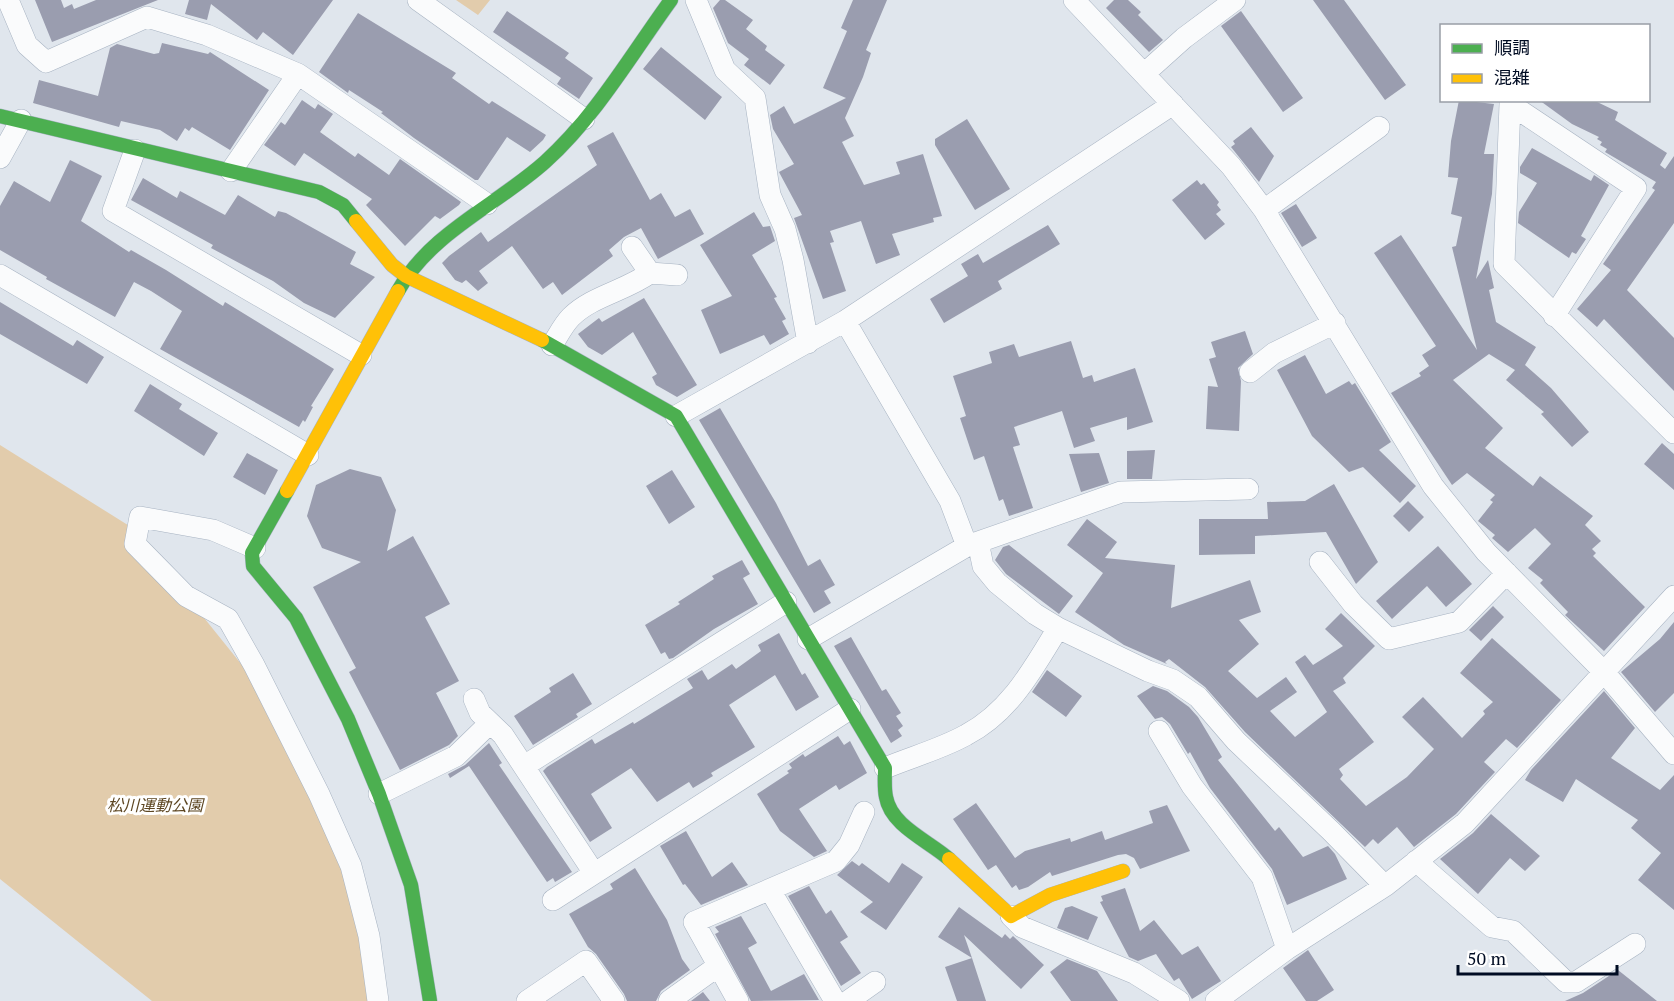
<svg xmlns="http://www.w3.org/2000/svg" width="1674" height="1001" font-family="'PT Serif','Noto Sans JP',serif">
  <rect width="100%" height="100%" fill="#e0e6ed"/>
  <path fill="#e2ccac" d="M456 0H490L478 15Z
    M0 445 131 527 287 721 364 896 378 1001H152L0 879Z"/>
  <path fill="#9a9daf" d="M35 0H61L64 8 72 4 74 9 96 0H158L52 42Z
    M189 0H333L293 55 263 32 257 40 211 4 207 20 185 14Z
    M720 0H725L753 20 746 29 767 46 765 50 785 65 770 85 744 65 749 59 728 43 713 8Z
    M853 0H887L866 50 871 53 863 77 845 118 854 136 842 142 864 185 900 174 896 162 923 154 942 216 933 218 934 222 892 234 900 255 876 264 861 221 830 231 834 242 830 243 846 291 823 299 794 218 802 215 780 174 779 172 794 164 773 129 770 115 784 106 794 124 846 98 823 88 847 31 841 28Z
    M1114 0H1128L1141 12 1138 15 1163 40 1149 52 1106 8Z
    M1313 0H1344L1406 85 1385 100Z
    M507 11 569 53 565 58 593 78 579 99 557 84 561 78 493 32Z
    M1241 11 1303 98 1283 112 1221 26Z
    M358 13 456 73 452 78 489 104 492 101 546 135 543 140 530 152 507 137 478 180H475L414 138 381 113 383 112 349 90 348 93 319 72Z
    M162 43 208 54 210 52 269 90 230 150 192 127 189 131 185 128 177 141 160 130 121 121 119 127 33 103 39 80 98 96 110 48 117 44 154 54 159 53Z
    M661 47 722 97 705 120 643 69Z
    M302 100 315 109 318 104 333 114 320 132 355 157 358 153 389 175 400 159 461 202 459 205 440 219 435 216 405 246 366 205 372 199 304 153 295 166 264 145 281 122 285 125Z
    M1459 100 1494 104 1484 154H1494L1492 194 1476 279 1488 260 1494 288 1489 290 1496 322 1536 347 1525 365 1551 388 1589 432 1572 447 1541 414 1544 412 1506 380 1515 370 1489 354 1453 380 1503 428 1485 448 1533 486 1540 476 1593 516 1585 525 1601 541 1592 549 1596 553 1593 556 1645 607 1604 651 1565 615 1568 612 1540 583 1543 580 1528 568 1551 544 1535 528 1508 552 1492 538 1495 535 1478 521 1493 502 1490 500 1495 495 1467 473 1452 485 1391 393 1421 376 1419 373 1429 366 1422 355 1436 346 1374 253 1401 235 1477 350 1452 247 1456 246 1462 217 1451 214 1458 178 1448 177 1451 141Z
    M1539 100H1593L1618 112 1615 120 1667 153 1660 165 1665 169 1674 156V223L1627 290 1674 338V391L1604 319 1597 327 1577 309 1611 270 1603 264 1655 190 1652 188 1656 182 1605 152 1607 149 1600 145 1602 142 1597 139 1599 137 1572 124Z
    M967 119 1010 189 975 210 935 145V139Z
    M1251 127 1274 156 1259 182 1231 147 1235 144 1233 141Z
    M613 132 650 200 661 193 675 217 690 209 704 234 658 259 641 228 624 237 609 250 613 256 562 295 553 282 543 289 512 246 479 271 488 283 478 291 466 280 462 283 455 280 442 263 449 256 481 232 488 242 597 165 587 146Z
    M1532 148 1591 181 1594 175 1609 185 1581 236 1586 239 1576 254 1572 252 1569 258 1518 223 1519 212 1537 183 1520 173V167Z
    M70 160 102 176 81 221 129 252 131 250 166 270 223 306 225 302 334 369 311 406 313 407 305 422 303 420 299 427 160 349 182 311 151 291 134 282 115 317 46 279 47 277 0 250V206L14 181 50 202Z
    M143 178 177 198 180 191 225 215 238 195 275 217 278 211 286 213 356 252 350 264 375 277 335 318 304 303 273 281 211 248 213 245 131 200Z
    M1197 180 1201 185 1204 183 1219 202 1217 205 1221 210 1216 214 1225 224 1205 240 1172 200Z
    M1296 204 1317 238 1302 247 1281 213Z
    M754 212 763 227 770 226 775 241 752 255 777 297 774 298 786 319 782 321 789 334 770 345 764 335 720 354 701 310 732 296 700 245Z
    M1048 225 1060 244 998 281 1002 289 944 323 930 299 968 276 961 264 978 254 983 263Z
    M644 298 697 385 677 397 656 385 652 377 657 374 633 332 602 355 588 347 578 334 599 318 602 322Z
    M0 302 73 346 77 340 104 357 87 384 0 334Z
    M1245 331 1253 354 1238 368 1241 381 1239 431 1206 429 1208 386 1218 387 1209 359 1216 357 1211 342Z
    M1071 341 1083 378 1092 375 1094 382 1135 368 1153 422 1127 430V417L1090 428 1095 441 1074 448 1062 411 1014 427 1020 445 1013 447 1033 508 1009 516 1003 499 999 501 984 456 974 460 960 418 966 416 953 376 992 363 989 352 1014 344 1019 357Z
    M1305 355 1326 394 1349 381 1352 385 1355 383 1391 442 1379 450 1416 486 1400 503 1363 467 1349 472 1312 436 1277 370Z
    M150 384 182 404 179 409 218 433 204 456 134 411Z
    M720 408 776 503 808 566 820 559 835 585 824 591 831 603 814 613 699 420Z
    M1662 443 1674 454V490L1644 464Z
    M1155 450 1152 479H1127V451Z
    M247 453 278 470 265 495 233 477Z
    M1099 453 1109 483 1081 492 1069 454Z
    M350 469 381 477 396 510 387 551 413 536 450 604 425 617 459 681 436 693 458 736 449 745 400 770 349 672 356 668 313 587 361 562 322 548 307 516 316 485Z
    M672 470 695 507 669 524 646 486Z
    M1334 484 1378 562 1356 584 1326 532 1255 536V554L1199 555V519H1268L1267 502 1305 501Z
    M1408 501 1424 517 1409 532 1393 516Z
    M1087 519 1117 542 1105 558 1175 565 1171 608 1250 580 1261 612 1239 620 1259 644 1228 671 1257 698 1286 677 1297 692 1270 711 1295 737 1327 712 1295 662 1305 655 1313 665 1343 646 1325 629 1341 613 1375 646 1343 678 1346 683 1333 691 1374 742 1339 769 1343 775 1340 779 1366 806 1407 777 1434 749 1402 717 1423 697 1462 738 1485 714 1483 711 1493 702 1460 673 1492 638 1561 700 1517 748 1506 739 1484 762 1495 772 1456 814 1414 847 1397 827 1378 844 1373 839 1365 847 1245 732 1205 687 1169 659 1165 662 1167 664 1124 645 1075 612 1103 573 1067 545Z
    M1009 545 1073 596 1059 614 1006 574 995 560 1003 547Z
    M1438 546 1472 584 1446 607 1427 586 1392 619 1376 601Z
    M742 560 750 574 743 578 758 604 714 629 673 658 669 659 665 652 661 654 645 625 680 604 678 602 714 579 712 576Z
    M1493 606 1504 617 1481 641 1469 630Z
    M1674 622V693L1655 712 1621 672 1660 639Z
    M779 633 802 675 805 673 819 697 796 711 775 675 729 705 755 747 711 773 713 776 693 788 689 782 657 802 631 768 591 794 612 828 590 842 543 771 547 767 592 739 595 744 633 722 634 724 693 688 687 679 702 670 708 680 732 664 736 669 761 651 758 645Z
    M851 637 882 691 886 689 901 713 896 716 903 726 898 730 902 736 891 743 834 646Z
    M1047 670 1082 696 1066 717 1032 692Z
    M573 673 592 704 576 714 578 717 533 745 514 716 551 692 549 688Z
    M1153 686 1167 691 1189 707 1198 717 1222 757 1218 760 1275 831 1279 827 1303 857 1328 846 1335 854 1347 879 1287 905 1272 869 1210 788 1190 752 1188 754 1170 724 1162 717 1155 719 1137 696Z
    M1604 691 1635 728 1611 758 1660 790 1674 775V910L1638 880 1661 853 1631 828 1638 820 1576 779 1563 802 1525 780 1531 770Z
    M838 736 844 745 850 741 867 773 839 790 836 785 799 809 827 851 814 857 780 831 757 794 789 773 787 771 792 768 789 764 803 754 805 757Z
    M489 743 502 763 499 765 572 872 555 882 553 878 547 882 469 766 450 778 448 774 465 765Z
    M976 803 1015 858 1025 851 1070 838 1071 842 1102 831 1105 840 1153 823 1149 811 1167 805 1190 851 1140 869 1134 858 1126 854 1118 855 1052 876 1050 872 1028 887 1019 890 1016 885 1012 888 996 865 988 870 953 819Z
    M1491 814 1540 856 1525 871 1510 858 1478 894 1440 859 1473 833Z
    M686 831 712 877 732 862 748 885 701 905 685 884 683 885 660 846Z
    M852 861 859 866 862 863 889 883 902 863 923 877 886 930 860 912 873 902 837 875Z
    M635 868 667 920 682 959 690 970 661 991 656 1001H627L624 994 596 954 588 947 569 914 613 889 610 884Z
    M809 886 826 914 831 910 848 937 840 942 861 973 841 986 788 896Z
    M1125 888 1140 931 1154 920 1182 955 1198 946 1221 981 1192 999 1179 978 1174 981 1156 954 1138 961 1129 957 1100 902 1103 901 1101 896Z
    M1072 906 1098 917 1088 940 1057 928 1065 908Z
    M959 907 1002 938 1005 934 1010 939 1013 936 1044 965 1021 989 964 935 972 958 938 937Z
    M741 916 757 943 748 948 771 991 804 974 819 1000 751 1001 715 934 719 932 715 927Z
    M1308 950 1334 990 1317 1001H1306L1283 968Z
    M972 958 986 1001H957L945 967Z
    M1067 959 1097 971 1118 1001H1071L1050 972Z
    M1618 970 1657 1001H1565L1583 993Z
    M703 992 710 1001H691Z"/>
  <g fill="none" stroke-linecap="round" stroke-linejoin="round">
    <defs>
      <path id="street" d="M8 0 27 45 46 62 147 17 207 35 298 74 487 204
        M418 0 584 119
        M696 0 725 70 755 98 770 195 785 229 793 260 808 343
        M1074 0 1231 166 1264 210 1433 486 1486 552 1603 671 1674 754
        M1145 73 1184 38 1235 0
        M135 150 113 211 361 355
        M0 158 21 120
        M231 171 298 74
        M1264 210 1379 127
        M632 247 650 273
        M0 275 308 455
        M1554 316 1636 188 1510 104 1504 264 1674 433
        M845 321 950 501 967 546
        M552 345C558 336 563 325 571 317 592 296 625 291 650 273L677 275
        M1250 372 1274 353 1335 323
        M676 416 845 321 1173 104
        M978 542 983 566 997 583 1035 614 1058 628 1148 671 1173 680 1198 697 1236 741 1331 831 1385 886
        M255 548 213 530 140 517 135 544 186 596 228 619 254 665 319 794 351 866 369 936 378 1001
        M1320 562 1353 604 1389 639 1459 622 1507 573
        M808 639 967 546 1121 492 1248 489
        M474 699 480 713 503 735 594 873
        M1159 731 1192 786 1262 877 1287 949
        M524 766 786 602
        M885 768C911 757 941 749 966 735 1010 712 1033 669 1058 628
        M379 794 456 756 490 723
        M1416 861 1492 927 1513 931 1566 982H1576L1635 944
        M770 890 835 1001
        M553 900 850 709
        M1011 916 1022 927 1134 973 1179 1001
        M527 1001 586 961 614 1001
        M669 1001 718 966
        M738 1001 694 922 836 861 849 845 864 812
        M848 1001 875 982
        M1216 1001 1287 949 1385 886 1465 823 1674 596"/>
      <path id="fast" d="M0 116 319 192 343 205 356 221
        M398 291C430 233 497 205 545 162 596 116 631 55 671 0
        M542 340 676 416 885 768C885 777 884 788 886 797 891 826 929 841 949 859
        M287 491 252 553 253 566 296 618 348 719 379 794 411 885 430 1001"/>
      <path id="slow" d="M356 221 392 265 406 276 542 340
        M287 491 398 291
        M949 859 1011 916 1050 895 1123 871"/>
    </defs>
    <use href="#street" stroke="#a7b3c2" stroke-width="22"/>
    <use href="#fast" stroke="#a7b3c2" stroke-width="15"/>
    <use href="#slow" stroke="#a7b3c2" stroke-width="15"/>
    <use href="#street" stroke="#fafbfc" stroke-width="21"/>
    <use href="#fast" stroke="#4caf50" stroke-width="14"/>
    <use href="#slow" stroke="#ffc107" stroke-width="14"/>
  </g>
  <g text-anchor="middle" stroke-width="6" stroke-linejoin="round" paint-order="stroke">
    <g font-size="16" font-style="italic" fill="#5d4622" stroke="#fff">
      <text x="155" y="811">松川運動公園</text>
    </g>
  </g>
  <rect x="1440" y="24" width="210" height="78" fill="#ffffff" stroke="#999ea7" stroke-width="1.5"/>
  <rect x="1452" y="44" width="30" height="9" fill="#4caf50" stroke="#999ea7" stroke-width="1.5"/>
  <text x="1494" y="54" font-size="18" fill="#000c23">順調</text>
  <rect x="1452" y="74" width="30" height="9" fill="#ffc107" stroke="#999ea7" stroke-width="1.5"/>
  <text x="1494" y="84" font-size="18" fill="#000c23">混雑</text>
  <path d="M1458 965v9h159v-9" fill="none" stroke="#000c23" stroke-width="3"/>
  <text x="1467" y="965" font-size="18" fill="#000c23" stroke="#ffffff" stroke-width="4.5" paint-order="stroke">50 m</text>
</svg>
